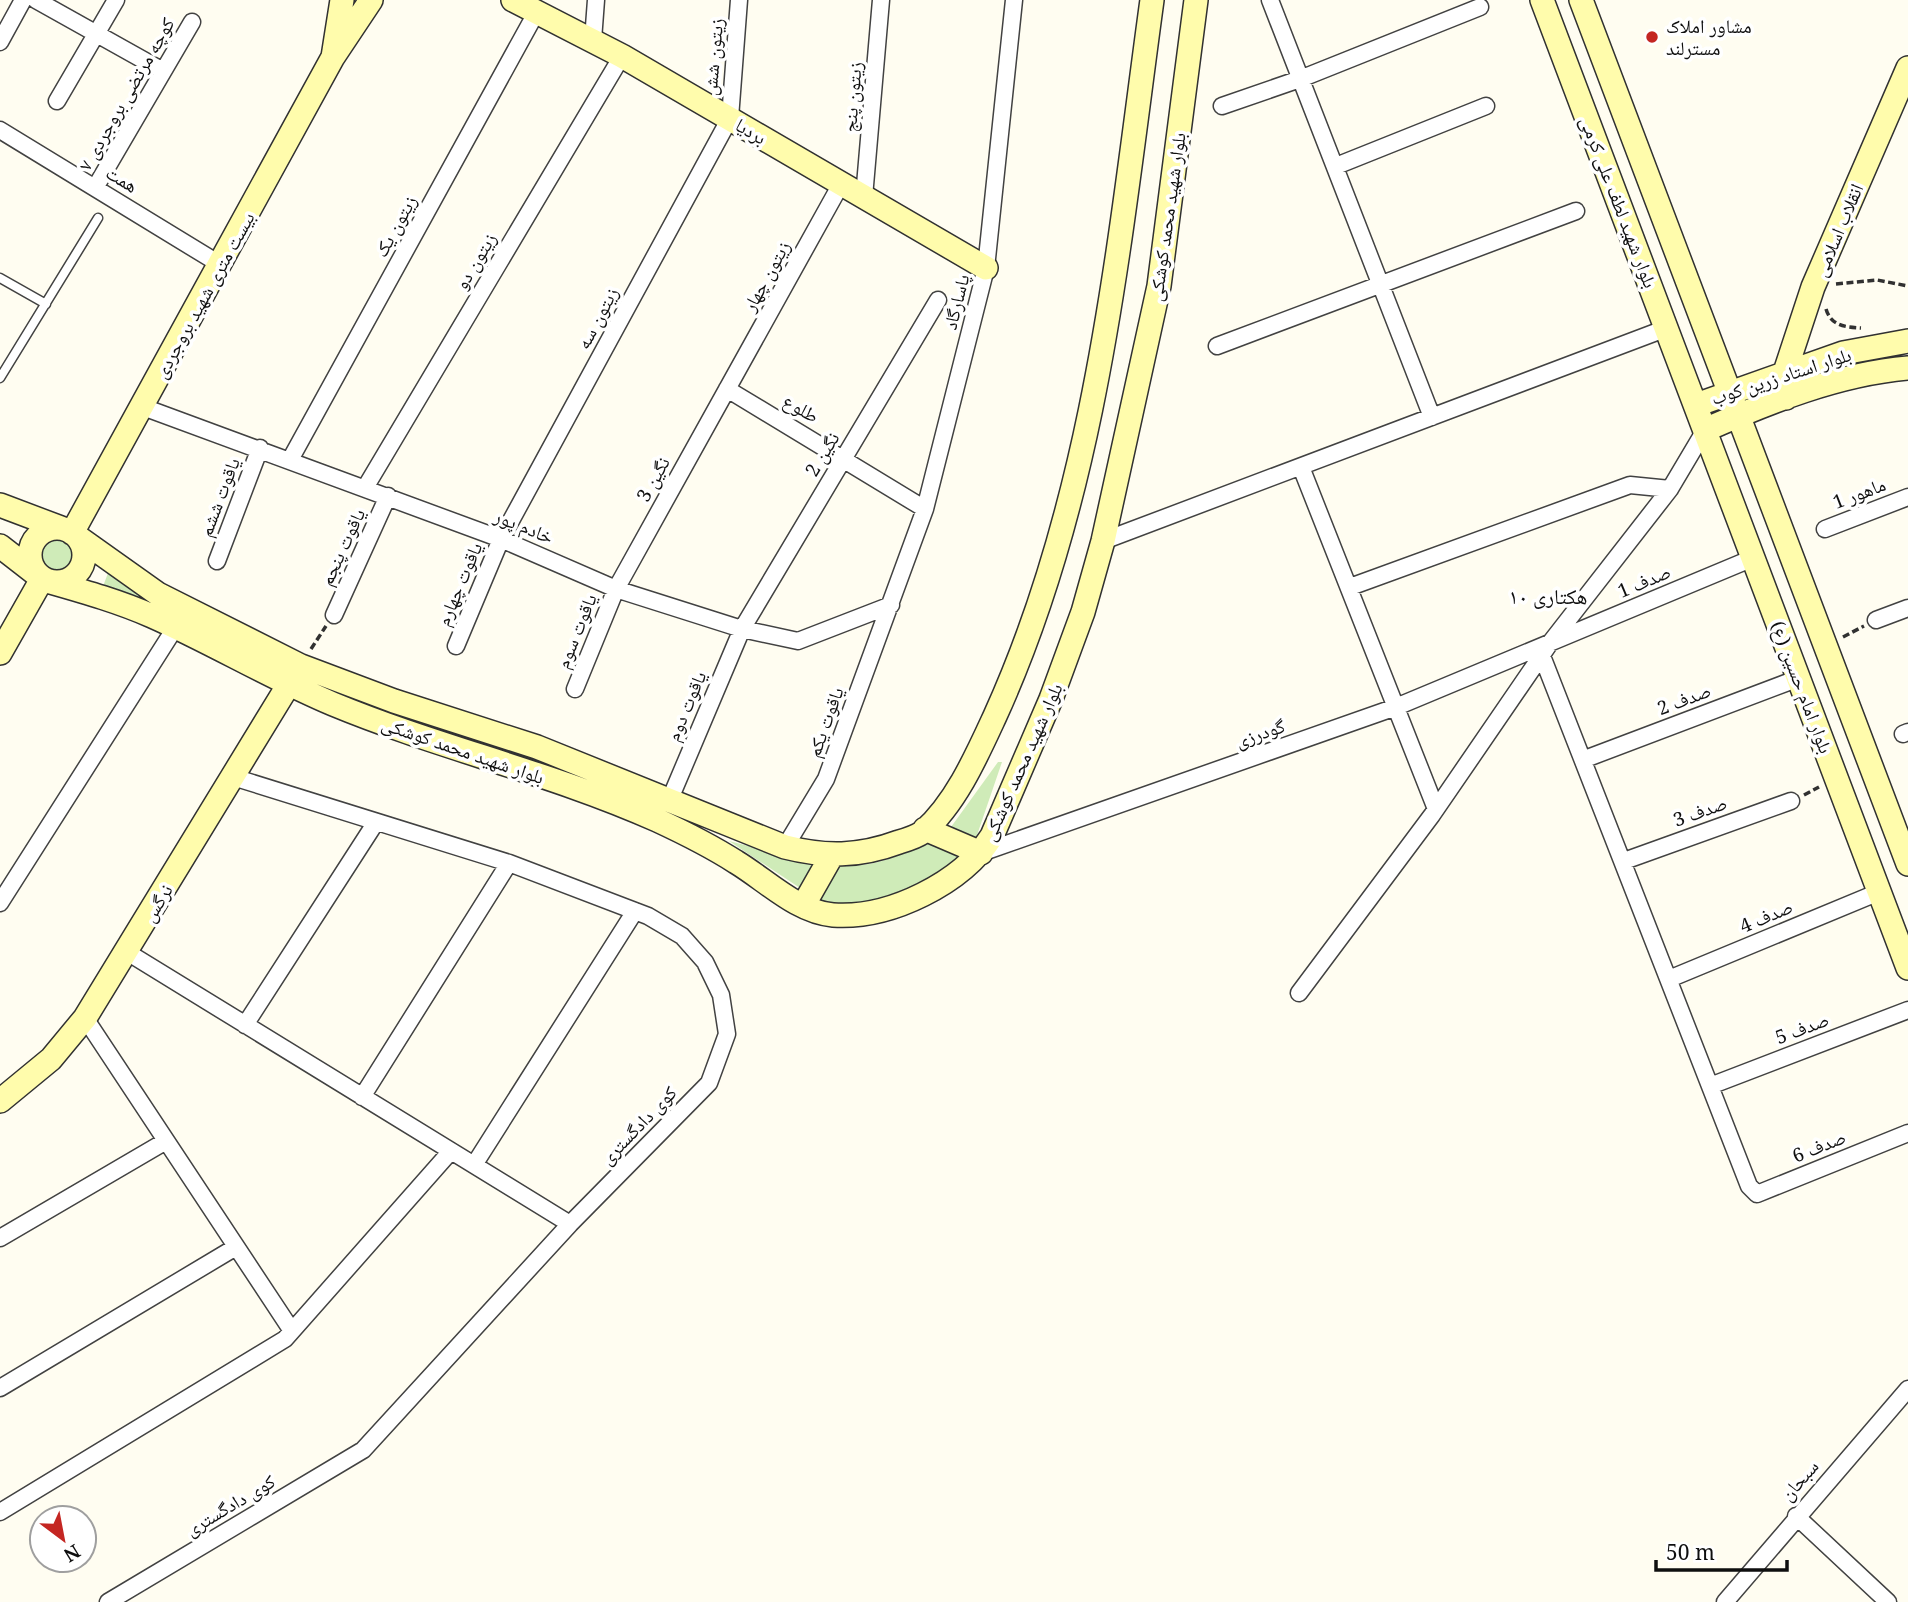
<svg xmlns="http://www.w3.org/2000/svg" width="1908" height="1602" font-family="'Noto Serif','Noto Naskh Arabic',serif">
  <rect width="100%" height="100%" fill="#fffdf1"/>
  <path fill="#cfebb8" d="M39 556a19 19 0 1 1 38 0a19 19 0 1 1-38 0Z
    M108 573 158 608 102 589Z
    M998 762H1002L976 838 951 827Z
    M729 841 814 863 800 888Z
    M924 842 964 857C919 885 868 917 814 902L834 863C866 870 896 859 924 842Z"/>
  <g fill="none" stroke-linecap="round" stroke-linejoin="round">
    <defs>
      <path id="lane" d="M0 278 46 304
        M0 378 98 218"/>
      <path id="street" d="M36 0 163 71
        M1270 0 1432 417
        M593 40 596 0
        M0 42 23 0
        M57 101 116 0
        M1222 106 1300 79 1480 7
        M0 130 221 265
        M1336 166 1486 106
        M95 188 192 22
        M864 197 881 0
        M1217 346 1576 211
        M727 389 925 509
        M143 407 501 539 616 589 742 629 798 641 891 605
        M290 460 536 13
        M1301 467 1436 809
        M365 488 622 56
        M1825 529 1908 497
        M1103 541 1667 328
        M217 561 260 448
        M1350 587 1630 485 1670 489
        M334 615 388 496
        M1876 620 1908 608
        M456 646 501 539 730 118 739 0
        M1542 656 1749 1186 1757 1194 1908 1133
        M575 689 616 589 841 184
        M1903 734 1908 732
        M1585 759 1799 678
        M670 799 742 629 938 300
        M785 847 826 779 925 509 986 268 1014 0
        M981 853 1396 707 1753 558
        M1624 861 1791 801
        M0 903 175 628
        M127 952 570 1224
        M1669 979 1879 892
        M1299 993 1432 815 1550 643 1670 489 1705 430
        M85 1018 292 1331
        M245 1025 376 822
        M1710 1086 1908 1010
        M362 1097 509 863
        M474 1165 635 911
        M0 1238 166 1141
        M0 1388 236 1247
        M0 1512 285 1339 451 1151
        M1796 1516 1888 1602
        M108 1602 363 1450 570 1224 709 1083 727 1034 721 995 705 962 682 936 648 916 509 863 233 777
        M1725 1602 1908 1389"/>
      <path id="secondary" d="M342 0 333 57 371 0
        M513 0 622 56 986 268
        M1542 0 1908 968
        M1581 0 1908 864
        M1786 398 1785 372 1813 287 1908 68
        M1696 405 1843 353 1908 341
        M1705 430C1769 402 1838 374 1908 368
        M0 505 61 528
        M30 555a27 27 0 1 1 54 0a27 27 0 1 1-54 0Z
        M72 533 333 57
        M75 535 158 594 301 666 394 701 537 747 785 847C825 857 859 857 899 842 906 840 916 837 923 832 956 803 977 755 995 716 1097 492 1119 241 1152 0
        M0 546 36 574
        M47 581C82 591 118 601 152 616 213 643 271 678 333 704 439 748 552 773 657 820 685 833 711 846 736 862 766 880 797 912 833 915 890 919 962 883 992 836L1051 699 1083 612 1103 541 1159 286 1196 0
        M0 653 42 579
        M925 829 981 853
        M803 906 832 855
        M0 1101 51 1059 85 1018 289 684"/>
    </defs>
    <use href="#lane" stroke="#424242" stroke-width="11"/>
    <use href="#street" stroke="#424242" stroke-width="19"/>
    <use href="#secondary" stroke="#313131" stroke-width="26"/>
    <path stroke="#313131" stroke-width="3.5" stroke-dasharray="7 3.5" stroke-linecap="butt" d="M1836 284 1877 280 1908 286
      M1826 309C1831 326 1845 327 1861 328
      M1843 637 1864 626
      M311 649 326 626
      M1804 795 1819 787"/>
    <use href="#lane" stroke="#fff" stroke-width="8"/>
    <use href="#street" stroke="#fff" stroke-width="16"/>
    <use href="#secondary" stroke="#fffcac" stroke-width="23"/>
  </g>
  <circle fill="#c42622" stroke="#fff" stroke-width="2.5" cx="1652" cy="37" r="7"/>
  <g text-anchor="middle" stroke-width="7" stroke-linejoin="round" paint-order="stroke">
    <g font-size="19" fill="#0f0f0f" stroke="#fff" text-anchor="start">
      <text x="1666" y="33">مشاور املاک<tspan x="1666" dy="22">مسترلند</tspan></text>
    </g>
    <g font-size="19" fill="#0f0f0f" stroke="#fff">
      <text transform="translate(713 57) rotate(-85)" y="7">زیتون شش</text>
      <text transform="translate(126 94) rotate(-60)" y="7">کوچه مرتضی بروجردی ۷</text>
      <text transform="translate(852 97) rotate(-85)" y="7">زیتون پنج</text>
      <text transform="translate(751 131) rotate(31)" y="7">بردیا</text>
      <text transform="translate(122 179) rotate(31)" y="7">همت</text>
      <text transform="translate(1619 202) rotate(69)" y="7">بلوار شهید لطف علی کرمی</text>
      <text transform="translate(1167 217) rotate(-82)" y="7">بلوار شهید محمد کوشکی</text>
      <text transform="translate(395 226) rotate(-61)" y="7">زیتون یک</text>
      <text transform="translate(1838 230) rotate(-67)" y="7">انقلاب اسلامی</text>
      <text transform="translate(475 261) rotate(-59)" y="7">زیتون دو</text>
      <text transform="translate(766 276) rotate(-61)" y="7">زیتون چهار</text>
      <text transform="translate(204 295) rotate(-61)" y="7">بیست متری شهید بروجردی</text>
      <text transform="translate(956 302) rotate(-76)" y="7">پاسارگاد</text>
      <text transform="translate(597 318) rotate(-62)" y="7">زیتون سه</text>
      <text transform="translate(1781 376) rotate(-18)" y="7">بلوار استاد زرین کوب</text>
      <text transform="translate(801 408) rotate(30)" y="7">طلوع</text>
      <text transform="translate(822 454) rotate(-59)" y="7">نگین 2</text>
      <text transform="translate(653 479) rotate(-61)" y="7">نگین 3</text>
      <text transform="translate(1859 493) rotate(-21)" y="7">ماهور 1</text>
      <text transform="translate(219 497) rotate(-69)" y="7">یاقوت ششم</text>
      <text transform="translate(524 526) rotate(22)" y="7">خادم پور</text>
      <text transform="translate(342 547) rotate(-65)" y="7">یاقوت پنجم</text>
      <text transform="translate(1644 581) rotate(-23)" y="7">صدف 1</text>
      <text transform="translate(459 584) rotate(-67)" y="7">یاقوت چهارم</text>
      <text transform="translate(576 631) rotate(-68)" y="7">یاقوت سوم</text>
      <text transform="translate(1802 687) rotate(69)" y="7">بلوار امام حسین (ع)</text>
      <text transform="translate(1684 699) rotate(-21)" y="7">صدف 2</text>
      <text transform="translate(686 706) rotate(-67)" y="7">یاقوت دوم</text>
      <text transform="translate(825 722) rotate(-70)" y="7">یاقوت یکم</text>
      <text transform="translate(1260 733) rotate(-19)" y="7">گودرزی</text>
      <text transform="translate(463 750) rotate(19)" y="7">بلوار شهید محمد کوشکی</text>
      <text transform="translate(1022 762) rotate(-66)" y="7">بلوار شهید محمد کوشکی</text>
      <text transform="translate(1700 811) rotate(-20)" y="7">صدف 3</text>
      <text transform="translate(157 903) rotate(-59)" y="7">نرگس</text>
      <text transform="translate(1766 916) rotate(-23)" y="7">صدف 4</text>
      <text transform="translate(1802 1028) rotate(-21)" y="7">صدف 5</text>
      <text transform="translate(638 1125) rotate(-46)" y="7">کوی دادگستری</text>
      <text transform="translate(1819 1146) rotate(-22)" y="7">صدف 6</text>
      <text transform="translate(1799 1480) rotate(-49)" y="7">سبحان</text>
      <text transform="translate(230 1505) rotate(-31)" y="7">کوی دادگستری</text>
    </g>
    <g font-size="21" fill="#0f0f0f" stroke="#fff">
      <text x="1548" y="604">۱۰ هکتاری</text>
    </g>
  </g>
  <g transform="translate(63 1539) rotate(148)"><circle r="33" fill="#ffffff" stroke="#9f9f9f" stroke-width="2"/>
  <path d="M0-5L12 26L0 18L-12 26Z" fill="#c42622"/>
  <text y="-10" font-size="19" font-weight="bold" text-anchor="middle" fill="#0f0f0f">N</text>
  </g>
  <path d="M1656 1560v10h131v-10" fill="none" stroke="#0f0f0f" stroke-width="3.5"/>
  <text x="1666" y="1560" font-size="21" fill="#0f0f0f" stroke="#ffffff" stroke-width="5" paint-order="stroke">50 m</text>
</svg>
